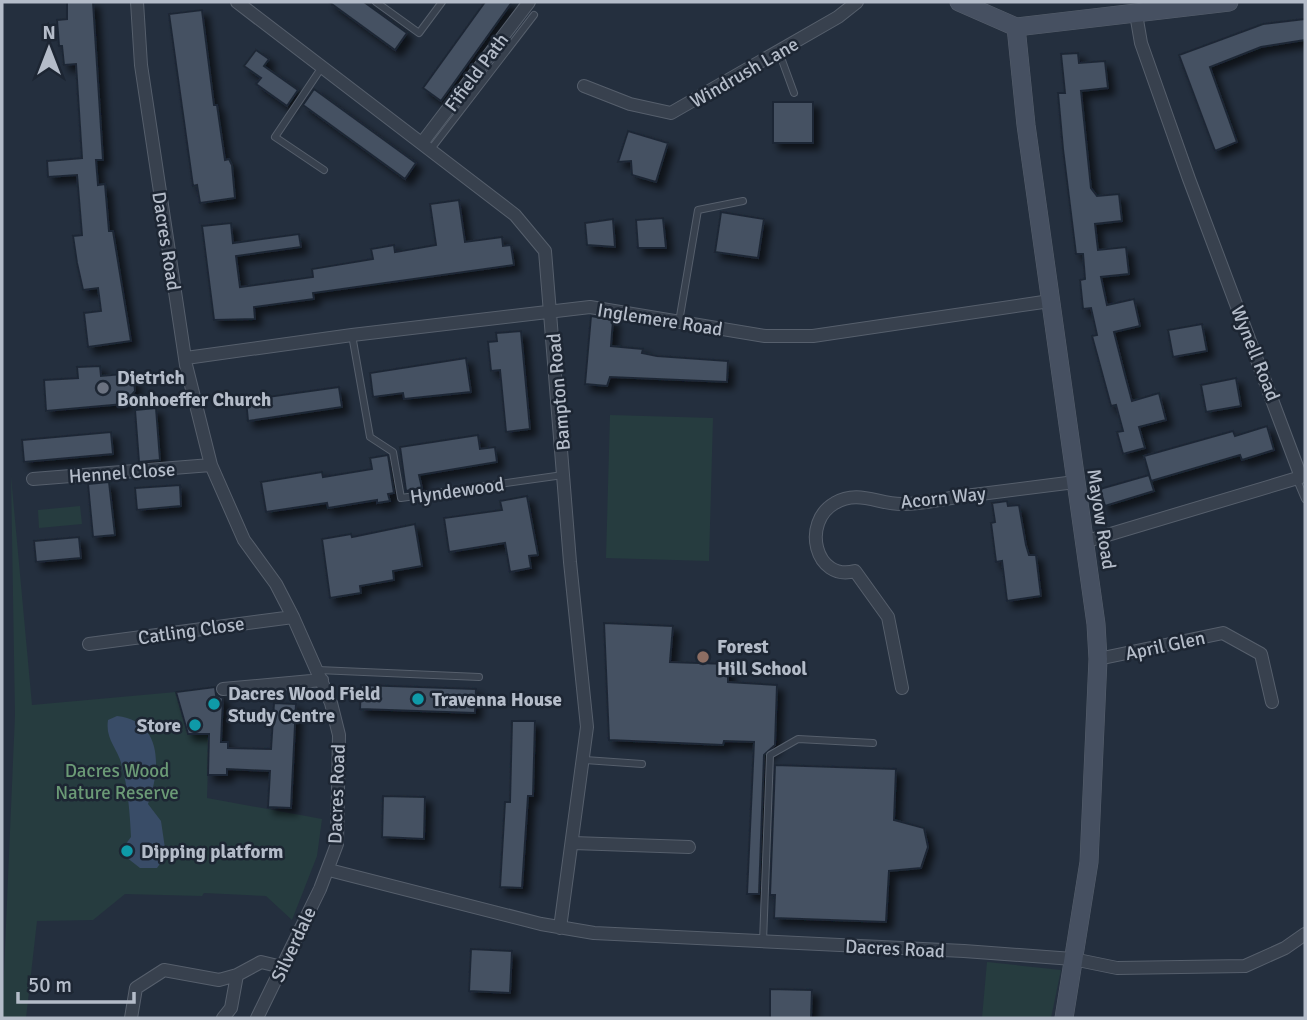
<svg xmlns="http://www.w3.org/2000/svg" width="1307" height="1020" font-family="Signika,sans-serif">
  <defs>
    <filter id="shadow"><feDropShadow dx="6" dy="6" stdDeviation="3.5" flood-color="#0009"/></filter>
  </defs>
  <rect width="100%" height="100%" fill="#242f3e"/>
  <path fill="#263c3f" d="M610 415 713 418 709 561 606 558Z
    M11 476 32 705 176 692 188 734H209L207 798 322 819 317 856 292 920 266 896 204 893 202 896 125 894 93 920 37 921 26 1018H2L15 715Z
    M80 506 82 524 39 528 38 510Z
    M987 962 1061 970 1051 1018H982Z"/>
  <path fill="#394c67" d="M117 716C163 721 161 769 148 804L161 821 166 855 157 868H140L126 857 125 845 131 837C130 814 128 789 122 766 118 748 105 740 108 720Z"/>
  <path fill="#455162" stroke="#1f2835" stroke-width="2" filter="url(#shadow)" d="M67 2H93L103 160H96L98 185 105 184 109 231H113L131 341 88 347 84 313 101 311 98 288 83 290 77 263 73 236 82 235 77 175 48 177 47 161 82 158 76 64 64 65 62 46H59L57 20 67 19Z
    M329 2H364L407 33 395 50Z
    M485 2H512L441 101 423 88Z
    M202 10 214 105H217L225 160 229 159 232 165 235 198 200 203 197 185 193 186 169 14Z
    M1305 19V40L1261 47 1210 67 1237 142 1215 151 1179 55 1263 24Z
    M256 50 269 59 264 66 298 90 287 106 256 84 261 78 244 66Z
    M1078 53 1079 63 1105 61 1108 88 1081 91 1091 188 1097 196 1119 194 1122 221 1095 224 1098 250 1126 247 1129 274 1101 277 1107 305 1134 299 1140 326 1114 332 1125 375 1132 401 1159 393 1166 420 1139 427 1145 448 1123 454 1117 432 1123 431 1116 405 1111 406 1092 336 1097 335 1091 308 1083 309 1080 280 1085 279 1083 254H1076L1063 149 1058 93H1065L1061 54Z
    M314 89 416 163 405 179 303 105Z
    M773 102H813V143H773Z
    M628 131 668 143 656 182 632 175 631 161 618 162Z
    M459 200 465 242 502 237 503 246 511 245 514 265 313 293 314 299 254 307 255 319 214 320 202 226 231 223 233 243 299 234 301 247 236 256 240 287 313 277 312 269 373 259 371 249 394 245 395 252 436 245 430 204Z
    M721 212 764 219 758 258 715 252Z
    M663 218 666 248H638L636 220Z
    M613 219 615 247 587 245 585 223Z
    M591 316 613 320 611 346 643 349 642 353 657 356 728 361 727 382 610 377 607 386 585 384Z
    M1202 324 1207 351 1173 357 1168 330Z
    M521 331 530 429 506 432 500 370 491 371 488 342 497 341 496 333Z
    M466 358 471 392 404 399 403 393 373 397 370 373Z
    M100 366 101 376 123 374 134 380 135 391 124 404 46 411 44 380 78 378 77 367Z
    M1236 378 1241 406 1206 412 1201 385Z
    M339 387 342 407 248 421 246 400Z
    M156 408 160 460 139 462 135 410Z
    M1267 426 1274 450 1242 460 1240 455 1151 481 1144 456 1233 431 1235 436Z
    M111 432 113 454 24 462 22 440Z
    M478 435 480 449 495 447 497 462 419 475 422 488 406 491 400 447Z
    M388 455 394 493 388 494 390 501 377 503V500L328 508 327 503 266 512 261 482 322 472 323 477 372 469 370 458Z
    M1149 475 1154 491 1105 506 1100 489Z
    M109 482 115 535 93 537 88 484Z
    M180 485 181 506 137 510 135 488Z
    M527 496 538 555 529 556 531 568 510 572 505 543 449 552 444 518 502 510 500 501Z
    M1007 501 1008 506 1019 505 1026 545 1029 555H1036L1041 596 1007 601 1002 561 996 562 991 523 995 522 992 503Z
    M415 524 422 566 393 571 394 580 360 586 361 593 330 598 322 539 351 534 352 537Z
    M79 537 81 558 36 562 34 541Z
    M604 623 673 626 670 662 728 664V682L777 685 775 745 764 755 759 894H747L754 742 724 741 723 745 609 740Z
    M361 685 476 689 475 713 360 709Z
    M215 687 216 695 223 698 221 742H228V748L271 749 274 703 296 704 291 808 268 807 270 771 227 769V775H208L209 734H188L176 692Z
    M512 721H535L533 796H528L522 888 500 887 505 802H510Z
    M775 765 896 769 894 820 924 828 928 847 921 868 889 871 886 922 774 918 775 895H770Z
    M383 796 425 797 424 839 382 837Z
    M471 949 512 951 510 993 469 991Z
    M770 989 812 990 811 1018H770Z"/>
  <g fill="none" stroke-linecap="round" stroke-linejoin="round">
    <defs>
      <path id="lane" d="M376 2 419 33 442 2
        M779 52 794 93
        M322 67 275 137 324 170
        M431 149 534 15
        M679 322 698 210 743 201
        M352 335 370 437 393 452 401 498 563 475
        M1297 480 1305 499
        M318 670 479 677
        M585 760 642 764
        M763 942 770 755 798 739 873 743"/>
      <path id="street" d="M137 2 141 65 186 365 211 465 244 540 276 584 293 617 331 703 339 735 337 844 320 889 257 1018
        M237 2 515 215 545 251 570 562 587 727 560 928
        M584 86 630 104 671 113 838 17 857 2
        M422 143 529 2
        M186 358 352 335 590 307 765 336H813L1050 301
        M33 479 211 465
        M1084 542 1301 477 1189 179 1141 43 1136 14
        M89 644 293 617
        M1098 659 1223 633 1261 654 1272 702
        M902 688 888 617 855 571C815 582 801 522 835 503 858 489 880 505 903 504 921 504 939 500 957 497 996 492 1035 487 1075 482
        M223 689 322 680
        M573 843 689 847
        M329 870 541 924 594 933 964 951 1073 959 1117 968 1245 966 1285 948 1305 934
        M131 1018 136 988 164 970 219 980 237 975 261 962 282 967
        M223 1018 231 1008 237 975"/>
      <path id="secondary" d="M959 2 1016 27 1229 2
        M1016 27 1026 125 1096 624 1098 659 1089 862 1064 1018"/>
    </defs>
    <use href="#lane" stroke="#565f6c" stroke-width="8"/>
    <use href="#street" stroke="#565f6c" stroke-width="14"/>
    <use href="#secondary" stroke="#565f6c" stroke-width="19"/>
    <use href="#lane" stroke="#38414e" stroke-width="6"/>
    <use href="#street" stroke="#38414e" stroke-width="12"/>
    <use href="#secondary" stroke="#465061" stroke-width="18"/>
  </g>
  <circle fill="#6b7280" stroke="#1d2633" stroke-width="2.5" cx="103" cy="388" r="7"/>
  <circle fill="#8d6e63" stroke="#1d2633" stroke-width="2.5" cx="703" cy="657" r="7"/>
  <g fill="#0f9aa8" stroke="#1d2633" stroke-width="2.5">
    <circle cx="418" cy="699" r="7"/>
    <circle cx="214" cy="704" r="7"/>
    <circle cx="195" cy="725" r="7"/>
    <circle cx="127" cy="851" r="7"/>
  </g>
  <g text-anchor="middle" stroke-width="5" stroke-linejoin="round" paint-order="stroke">
    <g font-size="19" fill="#b4bcc9" stroke="#1d2633">
      <text transform="translate(476 72) rotate(-53)" y="7">Fifield Path</text>
      <text transform="translate(744 72) rotate(-30)" y="7">Windrush Lane</text>
      <text transform="translate(167 241) rotate(81)" y="7">Dacres Road</text>
      <text transform="translate(660 319) rotate(9)" y="7">Inglemere Road</text>
      <text transform="translate(1256 353) rotate(68)" y="7">Wynell Road</text>
      <text transform="translate(558 392) rotate(-95)" y="7">Bampton Road</text>
      <text transform="translate(122 472) rotate(-4)" y="7">Hennel Close</text>
      <text transform="translate(457 490) rotate(-8)" y="7">Hyndewood</text>
      <text transform="translate(943 497) rotate(-6)" y="7">Acorn Way</text>
      <text transform="translate(1102 519) rotate(81)" y="7">Mayow Road</text>
      <text transform="translate(191 630) rotate(-8)" y="7">Catling Close</text>
      <text transform="translate(1165 645) rotate(-12)" y="7">April Glen</text>
      <text transform="translate(336 794) rotate(-88)" y="7">Dacres Road</text>
      <text transform="translate(293 944) rotate(-65)" y="7">Silverdale</text>
      <text transform="translate(895 948) rotate(3)" y="7">Dacres Road</text>
    </g>
    <g font-size="19" font-weight="bold" fill="#b4bcc9" stroke="#1d2633" text-anchor="start">
      <text x="117" y="384">Dietrich<tspan x="117" dy="22">Bonhoeffer Church</tspan></text>
      <text x="717" y="653">Forest<tspan x="717" dy="22">Hill School</tspan></text>
      <text x="228" y="700">Dacres Wood Field<tspan x="228" dy="22">Study Centre</tspan></text>
      <text x="432" y="706">Travenna House</text>
      <text x="181" y="732" text-anchor="end">Store</text>
      <text x="141" y="858">Dipping platform</text>
    </g>
    <g font-size="19" fill="#6b9a76" stroke="#1d2633">
      <text x="117" y="777">Dacres Wood<tspan x="117" dy="22">Nature Reserve</tspan></text>
    </g>
  </g>
  <rect width="1307" height="1020" fill="none" stroke="#b4bcc9" stroke-width="7"/>
  <g transform="translate(49 49)" stroke="#1d2633" stroke-width="5" paint-order="stroke">
  <path d="M0-5L12 26L0 18L-12 26Z" fill="#b4bcc9"/>
  <text y="-10" font-size="19" font-weight="bold" text-anchor="middle" fill="#b4bcc9">N</text>
  </g>
  <path d="M18 992v10h116v-10" fill="none" stroke="#b4bcc9" stroke-width="3.5"/>
  <text x="28" y="992" font-size="21" fill="#b4bcc9" stroke="#1d2633" stroke-width="5" paint-order="stroke">50 m</text>
</svg>
